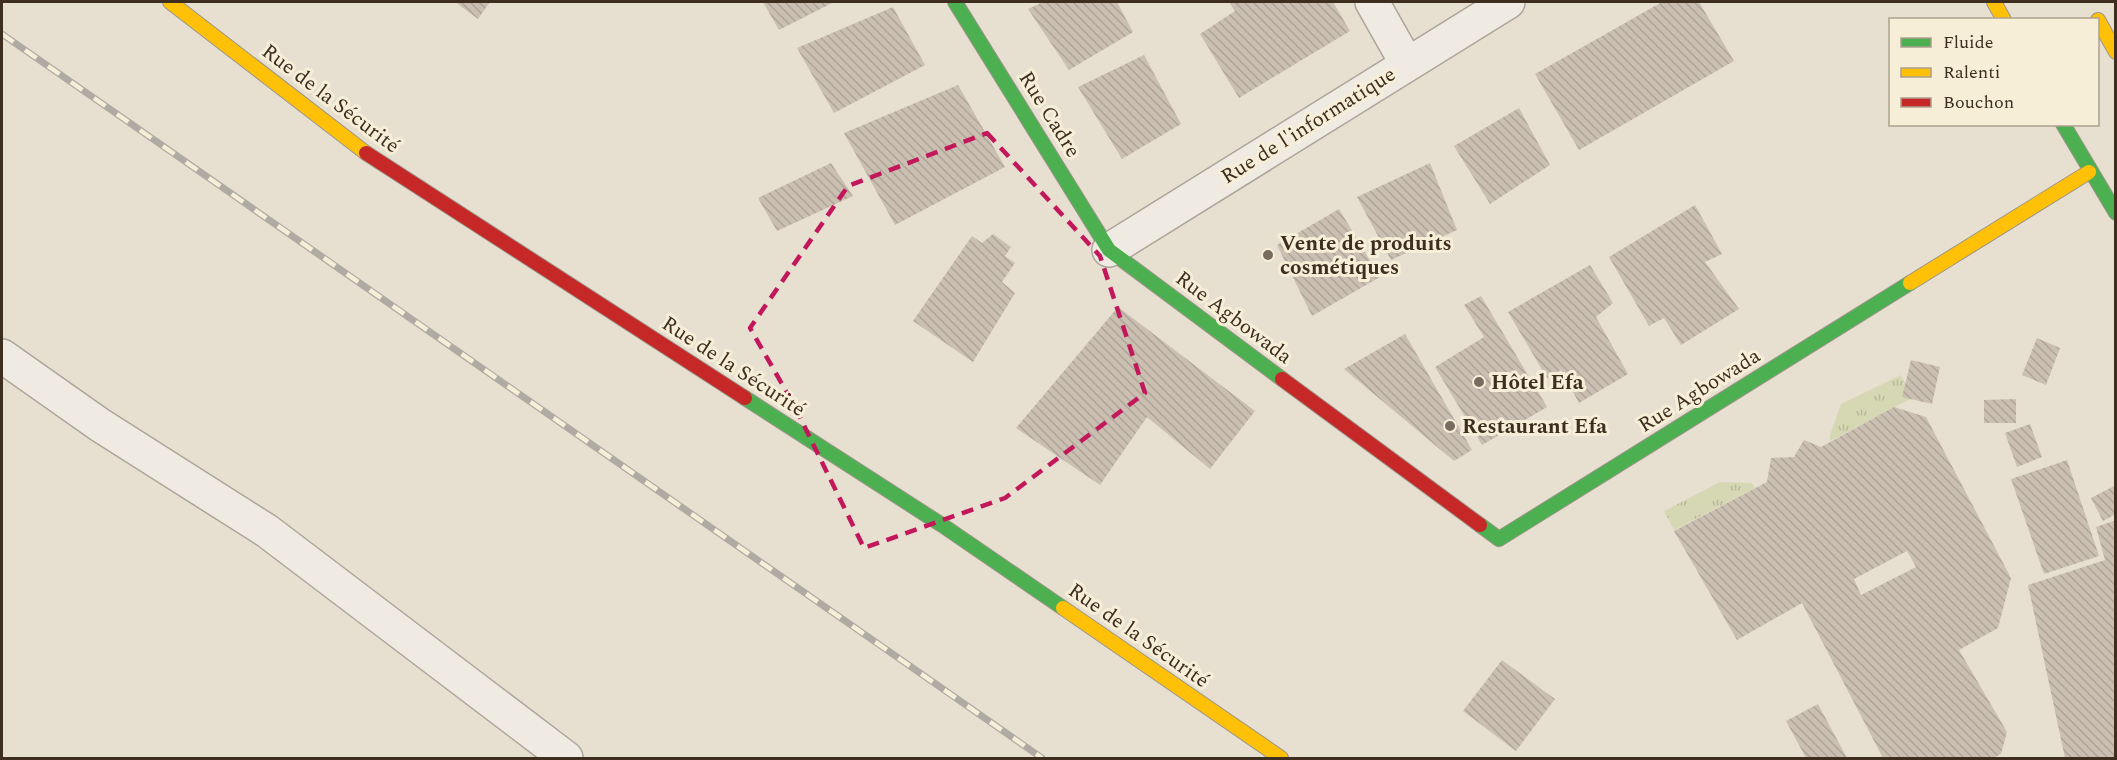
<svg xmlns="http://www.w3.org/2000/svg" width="2117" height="760" font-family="Spectral,serif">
  <defs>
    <pattern id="grass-tufts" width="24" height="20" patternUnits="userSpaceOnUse" patternTransform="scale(1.5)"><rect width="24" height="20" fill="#d6d7b3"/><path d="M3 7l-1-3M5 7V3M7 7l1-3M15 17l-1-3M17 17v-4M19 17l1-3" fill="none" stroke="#b9b99a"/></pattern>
    <pattern id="building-back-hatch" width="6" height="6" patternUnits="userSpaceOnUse" patternTransform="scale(1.5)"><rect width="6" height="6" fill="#cbbfb2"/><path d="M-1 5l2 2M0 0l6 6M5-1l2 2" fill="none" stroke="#afa499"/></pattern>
  </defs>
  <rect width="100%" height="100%" fill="#e7e0d1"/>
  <path fill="url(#grass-tufts)" d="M1901 375 1912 398 1830 441V435L1841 404Z
    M1720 482 1752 483 1755 488 1674 530 1664 511Z"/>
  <path fill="url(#building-back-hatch)" fill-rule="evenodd" d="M455 2H490L478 19Z
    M763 2H834L779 30Z
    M1043 2H1117L1133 32 1069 70 1028 9Z
    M1229 2H1333L1350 31 1239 98 1200 34 1235 11Z
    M1662 2H1699L1734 61 1579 150 1535 74Z
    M893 7 925 65 834 113 797 48Z
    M1144 55 1181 124 1122 159 1078 87Z
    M958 85 1005 167 895 225 844 133Z
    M1519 108 1550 165 1490 204 1454 146Z
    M831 163 853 196 777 231 758 198Z
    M1430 163 1457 230 1391 260 1357 197Z
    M1695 205 1722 254 1705 262 1739 309 1681 345 1664 318 1649 326 1609 257Z
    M1339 209 1380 277 1312 316 1277 245Z
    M993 234 1011 247 1005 256 1015 263 1002 282 1015 293 973 362 913 321 972 236 982 243Z
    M1590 265 1613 303 1596 317 1628 374 1579 403 1561 370 1547 378 1508 312Z
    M1481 296 1547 407 1482 445 1435 367 1484 337 1464 305Z
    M1118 307 1255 411 1210 469 1147 417 1100 485 1016 428Z
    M1405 334 1472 450 1454 461 1344 369Z
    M2037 338 2060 348 2046 385 2022 375Z
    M1911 360 1940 367 1932 404 1902 397Z
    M2016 399V423H1984V400Z
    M1894 407 1926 417 2011 578 1998 628 1959 650 2007 732 2001 754 1993 758H1883L1802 603 1737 640 1674 531 1767 482 1771 458 1794 457 1804 440 1821 447ZM1907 551 1916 567 1861 595 1854 579Z
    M2030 424 2042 457 2017 467 2005 433Z
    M2067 460 2099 556 2044 574 2011 479Z
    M2116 485V514L2103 521 2091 498Z
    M2116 520V758H2065L2028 585 2105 560 2096 527Z
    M1502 660 1555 699 1516 751 1463 711Z
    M1818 704 1847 758H1806L1786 721Z"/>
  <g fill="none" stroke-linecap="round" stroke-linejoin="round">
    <defs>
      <path id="street" d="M1372 2 1407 64
        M1109 250 1508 2
        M2 356 100 425 267 531 566 758"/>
      <path id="fast" d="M955 2 1109 250 1282 379
        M2063 124 2116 213
        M745 398 942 525 1063 608
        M1480 525 1499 539 1910 283"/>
      <path id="slow" d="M170 2 366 153
        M1994 2 2004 20
        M2098 20 2116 52
        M1910 283 2089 172
        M1063 608 1281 758"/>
      <path id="jam" d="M366 153 745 398
        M1282 379 1480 525"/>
    </defs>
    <use href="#street" stroke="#ada599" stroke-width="36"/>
    <use href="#fast" stroke="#9c958a" stroke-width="16"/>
    <use href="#slow" stroke="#9c958a" stroke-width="16"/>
    <use href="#jam" stroke="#9c958a" stroke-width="16"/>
    <use href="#street" stroke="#efebe3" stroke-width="33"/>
    <use href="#fast" stroke="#4caf50" stroke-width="14"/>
    <use href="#slow" stroke="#ffc107" stroke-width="14"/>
    <use href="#jam" stroke="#c62828" stroke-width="14"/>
    <defs>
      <path id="rail" d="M2 34 1042 758"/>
    </defs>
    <use href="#rail" stroke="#afaaa2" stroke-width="7"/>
    <use href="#rail" stroke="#f7eed8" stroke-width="4.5" stroke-dasharray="14" stroke-linecap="butt"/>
  </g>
  <path fill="none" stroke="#c2185b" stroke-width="4.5" stroke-dasharray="12 8" stroke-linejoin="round" d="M987 133 1100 256 1145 393 1005 498 864 548 794 405 750 328 848 186Z"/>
  <g fill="#786c5e" stroke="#f7eed8" stroke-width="2">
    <circle cx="1268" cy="255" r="6"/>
    <circle cx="1479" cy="382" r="6"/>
    <circle cx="1450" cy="426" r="6"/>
  </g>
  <g text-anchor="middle" stroke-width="6" stroke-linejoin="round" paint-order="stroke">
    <g font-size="21" fill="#3d2e20" stroke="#f7eed8">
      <text transform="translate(331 98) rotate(37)" y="7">Rue de la Sécurité</text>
      <text transform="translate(1050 114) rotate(58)" y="7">Rue Cadre</text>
      <text transform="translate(1308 125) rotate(-32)" y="7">Rue de l'informatique</text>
      <text transform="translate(1234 317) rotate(37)" y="7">Rue Agbowada</text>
      <text transform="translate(734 366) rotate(33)" y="7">Rue de la Sécurité</text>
      <text transform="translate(1699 390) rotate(-32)" y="7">Rue Agbowada</text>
      <text transform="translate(1139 635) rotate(35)" y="7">Rue de la Sécurité</text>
    </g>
    <g font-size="21" font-weight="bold" fill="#3d2e20" stroke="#f7eed8" text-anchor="start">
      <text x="1280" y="250">Vente de produits<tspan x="1280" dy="24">cosmétiques</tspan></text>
      <text x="1491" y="389">Hôtel Efa</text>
      <text x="1462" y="433">Restaurant Efa</text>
    </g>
  </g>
  <rect width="2117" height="760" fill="none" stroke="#3d2e20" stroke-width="6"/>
  <rect x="1889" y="18" width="210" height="108" fill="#f7eed8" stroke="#ada18e" stroke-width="1.5"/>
  <rect x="1901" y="38" width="30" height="9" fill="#4caf50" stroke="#ada18e" stroke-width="1.5"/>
  <text x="1943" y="48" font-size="18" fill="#3d2e20">Fluide</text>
  <rect x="1901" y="68" width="30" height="9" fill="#ffc107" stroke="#ada18e" stroke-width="1.5"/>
  <text x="1943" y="78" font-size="18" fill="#3d2e20">Ralenti</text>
  <rect x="1901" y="98" width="30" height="9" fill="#c62828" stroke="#ada18e" stroke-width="1.5"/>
  <text x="1943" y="108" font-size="18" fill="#3d2e20">Bouchon</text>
</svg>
